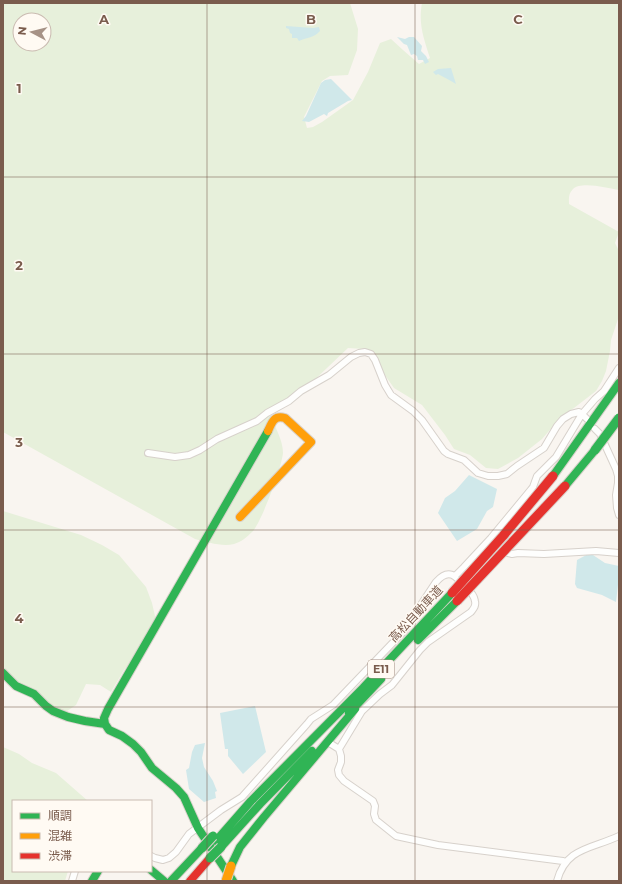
<svg xmlns="http://www.w3.org/2000/svg" width="622" height="884" font-family="Montserrat,'Noto Sans JP',sans-serif">
  <rect width="100%" height="100%" fill="#f9f5f0"/>
  <path fill="#e7f0db" fill-rule="evenodd" d="M3 3H350L358 29 357 50 348 75 330 76 322 81 304 117 307 128 313 127 322 122 353 100 368 72 380 43 391 39 403 50 419 64 430 58C424 39 418 24 422 3H619V190C608 188 581 181 573 189 568 194 569 199 569 204L619 232 615 243 619 251V316L611 340 610 351 606 371 602 381 596 391 574 408 562 416 542 439 518 458 498 469 486 468 470 455 454 449 445 435 422 405 394 388 372 357 364 349 348 348 307 387 274 409 270 415C275 427 283 440 283 453 282 466 261 524 252 532 247 537 241 542 234 544 222 547 207 542 195 539L3 432ZM20 20H44V44H20Z
    M3 511 81 535 102 545 119 555 146 587 152 603 155 616 156 628 155 636 151 643 145 650 137 654 124 670 111 692 100 685 86 684 76 705 67 711 46 705 3 677Z
    M3 747 19 754 32 763 56 773 88 801H13V871H68L65 881H3Z"/>
  <path fill="#d0e8ea" d="M286 26 313 28 319 27 320 31C314 38 307 37 299 41L297 38H292V34L290 33 289 29 286 28Z
    M397 37 405 39 409 37H414L422 46 421 51 426 56 429 62 425 64 423 60H418L417 56 414 54 411 55 407 45 404 44Z
    M451 68 456 84 451 81 438 74 436 75 433 72 438 69Z
    M331 79 352 100 348 101 328 113 327 116 324 114 309 122 302 121 306 116 321 83 325 80Z
    M469 475 497 489 493 507 487 511 477 529 457 541 438 513 445 498 455 491Z
    M590 553 605 563 619 566V576L616 602 602 595 577 588 575 584 577 560Z
    M255 706 266 752 243 774 228 756V749H225L220 713Z
    M205 743 202 758 204 767 213 781 217 791 215 792 216 798 204 802 189 789 186 770 189 768 192 752 195 745Z"/>
  <g fill="none" stroke-linecap="round" stroke-linejoin="round">
    <defs>
      <path id="street" d="M595 429 600 434 616 469 618 476V483L616 495 617 508 619 515
        M148 453 175 457 189 455 200 450 217 439 257 421 267 413 289 401 301 391 329 375 351 357 359 353 365 352 371 354 375 360 385 385 391 395 413 411 422 420 444 451 448 454 464 460 478 473 488 476H498L507 474 517 466 544 448 557 426 563 419 571 414 579 412 582 414 587 419
        M504 549 508 553 512 554 518 553 544 554 596 551 619 553
        M455 576 464 567 491 538 529 492 533 487 537 476 556 457 582 414 595 399 604 391 619 368
        M339 749 341 756V762L338 770 339 775 344 781 373 801 375 806 374 814 376 820 396 836 438 845 563 861 565 862
        M151 856 155 858 163 860 169 858 176 852 189 834 221 810 242 797 307 724 311 719 333 705 403 632 436 582C449 567 456 576 466 588 470 591 474 595 475 601 476 606 474 608 471 612L428 642 420 650 392 685 380 694 362 711 339 749 331 744
        M72 881 75 871
        M557 881C566 847 592 849 619 836"/>
      <path id="fast" d="M553 476 619 383
        M565 486 595 450
        M418 640 457 601
        M3 673 16 686 34 694 46 706 53 711 68 717 85 721 105 724
        M349 713 381 679
        M216 841 251 801 363 688 452 593
        M221 847 260 804 312 751
        M231 866 240 847 264 817 355 709
        M151 870 164 881
        M92 881 98 871
        M171 881 202 848
        M233 881 198 828 184 797 176 788 152 768 141 752 133 744 122 736 109 730 105 724 104 718 108 709 268 431"/>
      <path id="slow" d="M240 517 311 442 285 418C274 415 272 422 268 431"/>
      <path id="jam" d="M190 881 210 858"/>
    </defs>
    <use href="#street" stroke="#d7d1cb" stroke-width="8"/>
    <use href="#fast" stroke="#d9d2cb" stroke-width="10"/>
    <use href="#slow" stroke="#d9d2cb" stroke-width="10"/>
    <use href="#jam" stroke="#d9d2cb" stroke-width="10"/>
    <use href="#street" stroke="#fefefd" stroke-width="6"/>
    <use href="#fast" stroke="#30b455" stroke-width="8"/>
    <use href="#slow" stroke="#ff9f0a" stroke-width="8"/>
    <use href="#jam" stroke="#e5322d" stroke-width="8"/>
    <defs>
      <path id="fast-bridge" d="M595 450 619 418
        M202 848 213 836
        M210 858 221 847"/>
      <path id="slow-bridge" d="M226 881 231 866"/>
      <path id="jam-bridge" d="M452 593 503 536 553 476
        M457 601 565 486"/>
    </defs>
    <use href="#fast-bridge" stroke="#dad1cc" stroke-width="11" stroke-linecap="butt"/>
    <use href="#slow-bridge" stroke="#dad1cc" stroke-width="11" stroke-linecap="butt"/>
    <use href="#jam-bridge" stroke="#dad1cc" stroke-width="11" stroke-linecap="butt"/>
    <use href="#fast-bridge" stroke="#30b455" stroke-width="9"/>
    <use href="#slow-bridge" stroke="#ff9f0a" stroke-width="9"/>
    <use href="#jam-bridge" stroke="#e5322d" stroke-width="9"/>
  </g>
  <path fill="none" stroke="#7a5c4d" stroke-width="1" stroke-opacity="0.55" d="M207 3V881M415 3V881M3 177H619M3 354H619M3 530H619M3 707H619"/>
  <g text-anchor="middle" stroke-width="3" stroke-linejoin="round" paint-order="stroke">
    <rect fill="#fffaf3" stroke="#a28b7f" stroke-width="1" x="368" y="660" width="26" height="18" rx="3"/>
    <g font-size="11" font-weight="bold" fill="#7a5c4d">
      <text x="381" y="673">E11</text>
    </g>
    <g font-size="12" fill="#7a5c4d" stroke="#fffaf3">
      <text transform="translate(416 614) rotate(-47)" y="4">高松自動車道</text>
    </g>
  </g>
  <g font-size="13" text-anchor="middle" font-weight="bold" fill="#7a5c4d" stroke="#fffaf3" stroke-width="3" stroke-linejoin="round" paint-order="stroke">
    <text x="104" y="24">A</text>
    <text x="311" y="24">B</text>
    <text x="518" y="24">C</text>
    <text x="19" y="93">1</text>
    <text x="19" y="270">2</text>
    <text x="19" y="447">3</text>
    <text x="19" y="623">4</text>
  </g>
  <rect width="622" height="884" fill="none" stroke="#7a5c4d" stroke-width="8"/>
  <rect x="12" y="800" width="140" height="72" fill="#fffaf3" stroke="#cabbb1"/>
  <rect x="20" y="813" width="20" height="6" fill="#30b455" stroke="#cabbb1"/>
  <text x="48" y="820" font-size="12" fill="#7a5c4d">順調</text>
  <rect x="20" y="833" width="20" height="6" fill="#ff9f0a" stroke="#cabbb1"/>
  <text x="48" y="840" font-size="12" fill="#7a5c4d">混雑</text>
  <rect x="20" y="853" width="20" height="6" fill="#e5322d" stroke="#cabbb1"/>
  <text x="48" y="860" font-size="12" fill="#7a5c4d">渋滞</text>
  <g transform="translate(32 32) rotate(277)"><circle r="19" fill="#fffaf3" stroke="#cabbb1"/>
  <path d="M0-3L7 15L0 10L-7 15Z" fill="#a69286"/>
  <text y="-6" font-size="11" font-weight="bold" text-anchor="middle" fill="#7a5c4d">N</text>
  </g>
</svg>
